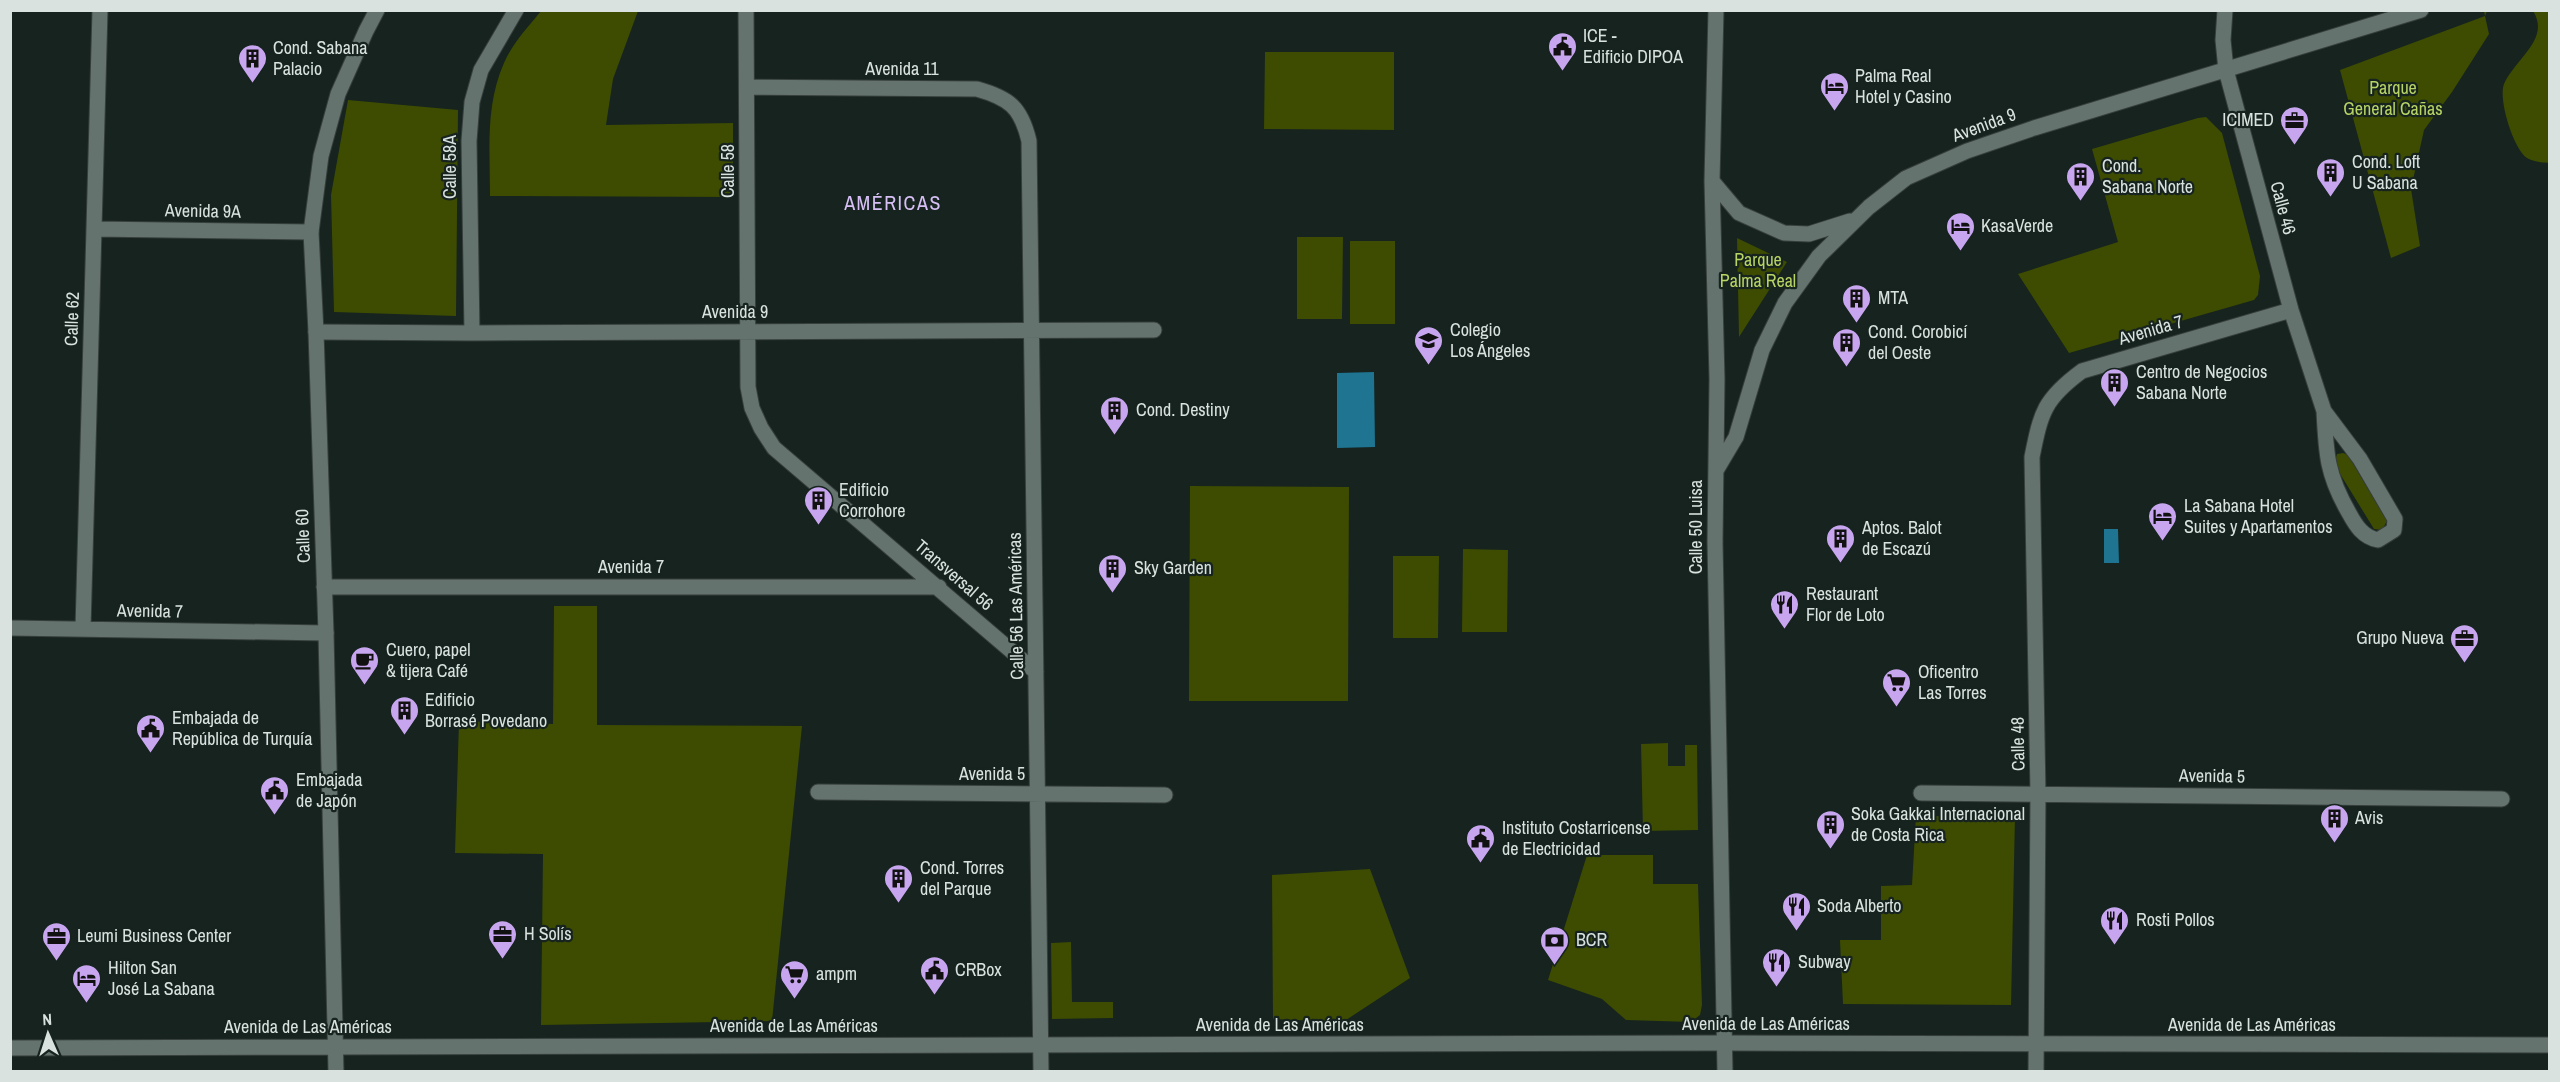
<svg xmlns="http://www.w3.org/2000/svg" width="2560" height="1082" font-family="'Archivo Narrow',sans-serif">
  <rect width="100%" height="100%" fill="#16231f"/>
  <path fill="#3d4c00" d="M541 11H638L613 79 606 125 733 123V197L490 196C490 151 485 106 504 63 512 44 528 27 541 11Z
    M2484 11H2487L2485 16 2489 34 2452 92 2424 130 2411 189 2420 246 2391 258 2340 70 2485 16Z
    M2533 11H2549V163C2543 163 2532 161 2527 158 2513 148 2498 99 2504 84 2515 59 2551 39 2533 11Z
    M1265 52H1394V130L1264 129Z
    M348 100 458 110 456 316 334 312 331 195Z
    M2206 117 2222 133 2260 276 2258 295 2254 300 2069 353 2018 274 2118 242 2092 149 2198 118Z
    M1297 237H1343L1342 319H1297Z
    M1737 238 1787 262 1739 337Z
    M1350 241H1395V324H1350Z
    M2343 453 2348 455 2387 521 2382 530 2374 529 2334 464 2337 454Z
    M1190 486 1349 487 1348 701H1189Z
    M1463 549 1508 550 1507 632H1462Z
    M1393 556H1439L1438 638H1393Z
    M554 606H597V725L802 726 772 1021 541 1025 543 854 455 853 459 721 553 724Z
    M1668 743V766H1685V745H1697L1698 830 1643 831 1641 744Z
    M1916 816H2015L2011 1005 1843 1004 1840 940H1881V886L1912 885Z
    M1587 855H1653V884H1698L1702 1005 1700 1015 1691 1022 1626 1020 1602 999 1548 980Z
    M1370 869 1410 978 1343 1022 1273 1019 1272 875Z
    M1071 942 1072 1002H1113V1018L1052 1019 1051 943Z"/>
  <path fill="#1e7491" d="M1374 372 1375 447 1337 448V373Z
    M2104 529H2118L2119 563H2104Z"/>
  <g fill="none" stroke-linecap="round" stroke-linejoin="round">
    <defs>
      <path id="street" d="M746 10 748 387 752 408 761 428 774 448 1036 672
        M1716 10 1712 181 1717 379 1715 542 1725 1072
        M2225 10 2223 40 2226 70 2291 310 2324 411
        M747 87 977 89C1009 98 1021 107 1029 141L1041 1072
        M1712 181 1739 213 1784 233 1809 234 1850 221
        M94 229 311 232
        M316 332 472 333 1154 330
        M472 333 469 141 472 102 481 70 516 10
        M2324 411 2360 459 2395 519 2394 530 2378 540C2363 537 2356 526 2349 513 2327 475 2326 454 2324 411Z
        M1717 469 1736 437 1762 350 1785 303 1819 256 1869 207 1906 178 1967 151 2034 128 2421 10
        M324 587H939
        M10 628 326 633
        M83 629 100 10
        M818 792 1165 795
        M1921 793 2502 799
        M2036 1072 2038 794 2032 457C2041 412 2044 399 2082 371L2291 310"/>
      <path id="secondary" d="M10 1048 1724 1043 2550 1045
        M336 1072 326 633 316 332 311 232 321 156 338 94 366 31 377 10"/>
    </defs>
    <use href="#street" stroke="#363f3c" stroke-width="17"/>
    <use href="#secondary" stroke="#363f3c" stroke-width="17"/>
    <use href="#street" stroke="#64736e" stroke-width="15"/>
    <use href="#secondary" stroke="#64736e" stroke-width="15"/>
  </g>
  <defs>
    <symbol id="civic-pin" viewBox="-11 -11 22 30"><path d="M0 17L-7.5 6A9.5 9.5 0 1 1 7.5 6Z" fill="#c8a6ef" stroke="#16231f"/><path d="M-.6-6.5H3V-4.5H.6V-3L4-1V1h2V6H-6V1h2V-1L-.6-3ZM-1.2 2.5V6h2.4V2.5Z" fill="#111"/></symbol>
    <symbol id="building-pin" viewBox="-11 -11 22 30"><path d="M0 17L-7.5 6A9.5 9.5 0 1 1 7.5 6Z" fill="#c8a6ef" stroke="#16231f"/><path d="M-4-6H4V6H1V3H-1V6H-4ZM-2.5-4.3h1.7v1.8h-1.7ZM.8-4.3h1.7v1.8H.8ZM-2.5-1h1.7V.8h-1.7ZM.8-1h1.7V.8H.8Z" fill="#111"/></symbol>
    <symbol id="hotel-pin" viewBox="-11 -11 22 30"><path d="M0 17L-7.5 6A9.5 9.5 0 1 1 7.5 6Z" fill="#c8a6ef" stroke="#16231f"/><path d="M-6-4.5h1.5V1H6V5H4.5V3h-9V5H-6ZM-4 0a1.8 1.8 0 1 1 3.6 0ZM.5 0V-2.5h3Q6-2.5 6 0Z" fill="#111"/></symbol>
    <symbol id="office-pin" viewBox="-11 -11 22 30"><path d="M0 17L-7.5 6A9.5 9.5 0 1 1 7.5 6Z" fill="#c8a6ef" stroke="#16231f"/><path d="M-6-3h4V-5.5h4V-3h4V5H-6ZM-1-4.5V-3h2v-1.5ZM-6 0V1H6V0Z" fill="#111"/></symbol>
    <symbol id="school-pin" viewBox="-11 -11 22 30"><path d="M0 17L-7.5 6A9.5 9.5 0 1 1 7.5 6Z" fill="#c8a6ef" stroke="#16231f"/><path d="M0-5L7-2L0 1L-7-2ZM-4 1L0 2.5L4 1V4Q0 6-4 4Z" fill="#111"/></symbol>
    <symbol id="restaurant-pin" viewBox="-11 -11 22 30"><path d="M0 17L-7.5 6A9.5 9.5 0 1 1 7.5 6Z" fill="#c8a6ef" stroke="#16231f"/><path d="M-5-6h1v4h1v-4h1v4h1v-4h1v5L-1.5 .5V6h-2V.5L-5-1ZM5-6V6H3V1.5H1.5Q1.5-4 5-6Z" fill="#111"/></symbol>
    <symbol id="cafe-pin" viewBox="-11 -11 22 30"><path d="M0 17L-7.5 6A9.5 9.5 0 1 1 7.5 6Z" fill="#c8a6ef" stroke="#16231f"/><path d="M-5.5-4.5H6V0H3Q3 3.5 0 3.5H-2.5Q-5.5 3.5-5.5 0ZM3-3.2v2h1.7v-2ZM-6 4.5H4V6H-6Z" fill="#111"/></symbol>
    <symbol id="supermarket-pin" viewBox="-11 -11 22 30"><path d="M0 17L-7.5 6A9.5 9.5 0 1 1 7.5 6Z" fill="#c8a6ef" stroke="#16231f"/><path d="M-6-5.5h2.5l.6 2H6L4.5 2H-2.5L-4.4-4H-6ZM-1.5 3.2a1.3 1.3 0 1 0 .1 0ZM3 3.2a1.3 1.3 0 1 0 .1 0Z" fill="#111"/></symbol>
    <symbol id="bank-pin" viewBox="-11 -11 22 30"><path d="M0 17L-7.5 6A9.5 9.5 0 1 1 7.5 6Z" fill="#c8a6ef" stroke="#16231f"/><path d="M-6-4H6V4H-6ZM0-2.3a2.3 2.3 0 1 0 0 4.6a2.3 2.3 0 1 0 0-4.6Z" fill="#111"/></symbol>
  </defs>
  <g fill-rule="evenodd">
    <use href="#civic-pin" x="1546" y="30" width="33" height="45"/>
    <use href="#building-pin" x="236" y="42" width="33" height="45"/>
    <use href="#hotel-pin" x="1818" y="70" width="33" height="45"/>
    <use href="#office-pin" x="2278" y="104" width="33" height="45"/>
    <use href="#building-pin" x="2314" y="156" width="33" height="45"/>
    <use href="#building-pin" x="2064" y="160" width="33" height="45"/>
    <use href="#hotel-pin" x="1944" y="210" width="33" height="45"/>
    <use href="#building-pin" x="1840" y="282" width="33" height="45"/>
    <use href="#school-pin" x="1412" y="324" width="33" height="45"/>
    <use href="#building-pin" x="1830" y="326" width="33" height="45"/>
    <use href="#building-pin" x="2098" y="366" width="33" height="45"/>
    <use href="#building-pin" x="1098" y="394" width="33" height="45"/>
    <use href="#building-pin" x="802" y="484" width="33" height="45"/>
    <use href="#hotel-pin" x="2146" y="500" width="33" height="45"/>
    <use href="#building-pin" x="1824" y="522" width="33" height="45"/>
    <use href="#building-pin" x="1096" y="552" width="33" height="45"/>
    <use href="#restaurant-pin" x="1768" y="588" width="33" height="45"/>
    <use href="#office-pin" x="2448" y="622" width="33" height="45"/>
    <use href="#cafe-pin" x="348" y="644" width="33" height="45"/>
    <use href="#supermarket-pin" x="1880" y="666" width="33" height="45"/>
    <use href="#building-pin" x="388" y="694" width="33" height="45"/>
    <use href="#civic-pin" x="134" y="712" width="33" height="45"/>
    <use href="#civic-pin" x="258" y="774" width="33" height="45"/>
    <use href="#building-pin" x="2318" y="802" width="33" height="45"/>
    <use href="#building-pin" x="1814" y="808" width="33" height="45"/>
    <use href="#civic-pin" x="1464" y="822" width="33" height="45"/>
    <use href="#building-pin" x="882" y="862" width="33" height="45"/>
    <use href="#restaurant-pin" x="1780" y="890" width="33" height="45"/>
    <use href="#restaurant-pin" x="2098" y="904" width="33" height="45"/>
    <use href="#office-pin" x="486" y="918" width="33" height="45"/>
    <use href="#office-pin" x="40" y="920" width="33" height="45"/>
    <use href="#bank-pin" x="1538" y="924" width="33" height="45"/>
    <use href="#restaurant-pin" x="1760" y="946" width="33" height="45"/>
    <use href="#civic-pin" x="918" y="954" width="33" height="45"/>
    <use href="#supermarket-pin" x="778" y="958" width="33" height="45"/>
    <use href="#hotel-pin" x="70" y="962" width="33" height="45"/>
  </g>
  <g text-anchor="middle" stroke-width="4.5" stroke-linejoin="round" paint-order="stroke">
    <g font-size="18" fill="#d9e2df" stroke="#16231f" text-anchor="start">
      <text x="1583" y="42">ICE -<tspan x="1583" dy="21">Edificio DIPOA</tspan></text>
      <text x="273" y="54">Cond. Sabana<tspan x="273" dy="21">Palacio</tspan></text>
      <text x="1855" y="82">Palma Real<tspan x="1855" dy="21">Hotel y Casino</tspan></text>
      <text x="2274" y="126" text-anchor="end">ICIMED</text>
      <text x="2352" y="168">Cond. Loft<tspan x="2352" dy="21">U Sabana</tspan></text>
      <text x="2102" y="172">Cond.<tspan x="2102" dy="21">Sabana Norte</tspan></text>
      <text x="1981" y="232">KasaVerde</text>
      <text x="1878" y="304">MTA</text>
      <text x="1450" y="336">Colegio<tspan x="1450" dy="21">Los Ángeles</tspan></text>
      <text x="1868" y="338">Cond. Corobicí<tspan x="1868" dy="21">del Oeste</tspan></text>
      <text x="2136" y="378">Centro de Negocios<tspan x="2136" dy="21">Sabana Norte</tspan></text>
      <text x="1136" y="416">Cond. Destiny</text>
      <text x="839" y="496">Edificio<tspan x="839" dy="21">Corrohore</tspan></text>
      <text x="2184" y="512">La Sabana Hotel<tspan x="2184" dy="21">Suites y Apartamentos</tspan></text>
      <text x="1862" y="534">Aptos. Balot<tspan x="1862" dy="21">de Escazú</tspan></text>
      <text x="1134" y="574">Sky Garden</text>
      <text x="1806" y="600">Restaurant<tspan x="1806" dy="21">Flor de Loto</tspan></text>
      <text x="2444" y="644" text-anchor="end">Grupo Nueva</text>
      <text x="386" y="656">Cuero, papel<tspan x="386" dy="21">&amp; tijera Café</tspan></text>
      <text x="1918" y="678">Oficentro<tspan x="1918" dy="21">Las Torres</tspan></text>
      <text x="425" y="706">Edificio<tspan x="425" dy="21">Borrasé Povedano</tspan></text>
      <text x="172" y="724">Embajada de<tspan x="172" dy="21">República de Turquía</tspan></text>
      <text x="296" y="786">Embajada<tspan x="296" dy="21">de Japón</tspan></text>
      <text x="1851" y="820">Soka Gakkai Internacional<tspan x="1851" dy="21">de Costa Rica</tspan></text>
      <text x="2355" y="824">Avis</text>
      <text x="1502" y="834">Instituto Costarricense<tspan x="1502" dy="21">de Electricidad</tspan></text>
      <text x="920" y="874">Cond. Torres<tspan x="920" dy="21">del Parque</tspan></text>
      <text x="1817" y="912">Soda Alberto</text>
      <text x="2136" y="926">Rosti Pollos</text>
      <text x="524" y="940">H Solís</text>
      <text x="77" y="942">Leumi Business Center</text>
      <text x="1576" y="946">BCR</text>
      <text x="1798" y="968">Subway</text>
      <text x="108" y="974">Hilton San<tspan x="108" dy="21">José La Sabana</tspan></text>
      <text x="955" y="976">CRBox</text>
      <text x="816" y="980">ampm</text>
    </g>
    <g font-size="18" fill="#d9e2df" stroke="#16231f">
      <text x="902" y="75">Avenida 11</text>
      <text transform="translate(1984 125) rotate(-20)" y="6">Avenida 9</text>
      <text transform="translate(450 167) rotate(-90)" y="6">Calle 58A</text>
      <text transform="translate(728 171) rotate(-90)" y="6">Calle 58</text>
      <text transform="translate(2283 208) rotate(75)" y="6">Calle 46</text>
      <text transform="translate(203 211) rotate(1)" y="6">Avenida 9A</text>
      <text x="735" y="318">Avenida 9</text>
      <text transform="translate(72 319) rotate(-88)" y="6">Calle 62</text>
      <text transform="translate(2151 330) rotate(-16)" y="6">Avenida 7</text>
      <text transform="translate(1696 527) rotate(-90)" y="6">Calle 50 Luisa</text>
      <text transform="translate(303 536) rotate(-92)" y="6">Calle 60</text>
      <text x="631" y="573">Avenida 7</text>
      <text transform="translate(954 575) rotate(41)" y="6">Transversal 56</text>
      <text transform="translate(1016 606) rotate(-91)" y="6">Calle 56 Las Américas</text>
      <text transform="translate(150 611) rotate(1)" y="6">Avenida 7</text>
      <text transform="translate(2018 744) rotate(-91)" y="6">Calle 48</text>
      <text x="992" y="780">Avenida 5</text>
      <text transform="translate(2212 776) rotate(1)" y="6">Avenida 5</text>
      <text x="1766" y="1030">Avenida de Las Américas</text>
      <text x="1280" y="1031">Avenida de Las Américas</text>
      <text x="2252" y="1031">Avenida de Las Américas</text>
      <text x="794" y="1032">Avenida de Las Américas</text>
      <text x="308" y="1033">Avenida de Las Américas</text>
    </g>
    <g font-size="18" fill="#b8d464" stroke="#16231f">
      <text x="2393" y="94">Parque<tspan x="2393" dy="21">General Cañas</tspan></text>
      <text x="1758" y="266">Parque<tspan x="1758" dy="21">Palma Real</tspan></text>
    </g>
    <g font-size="20" letter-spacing="1.5" fill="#d7bff6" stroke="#16231f">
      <text x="893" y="210">AMÉRICAS</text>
    </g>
  </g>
  <rect width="2560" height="1082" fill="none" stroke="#d9e2df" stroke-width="24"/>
  <g transform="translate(48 1034) rotate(357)" stroke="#16231f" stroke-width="4.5" paint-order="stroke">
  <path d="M0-4.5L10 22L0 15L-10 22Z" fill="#d9e2df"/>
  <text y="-9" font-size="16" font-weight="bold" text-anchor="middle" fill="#d9e2df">N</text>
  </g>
</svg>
